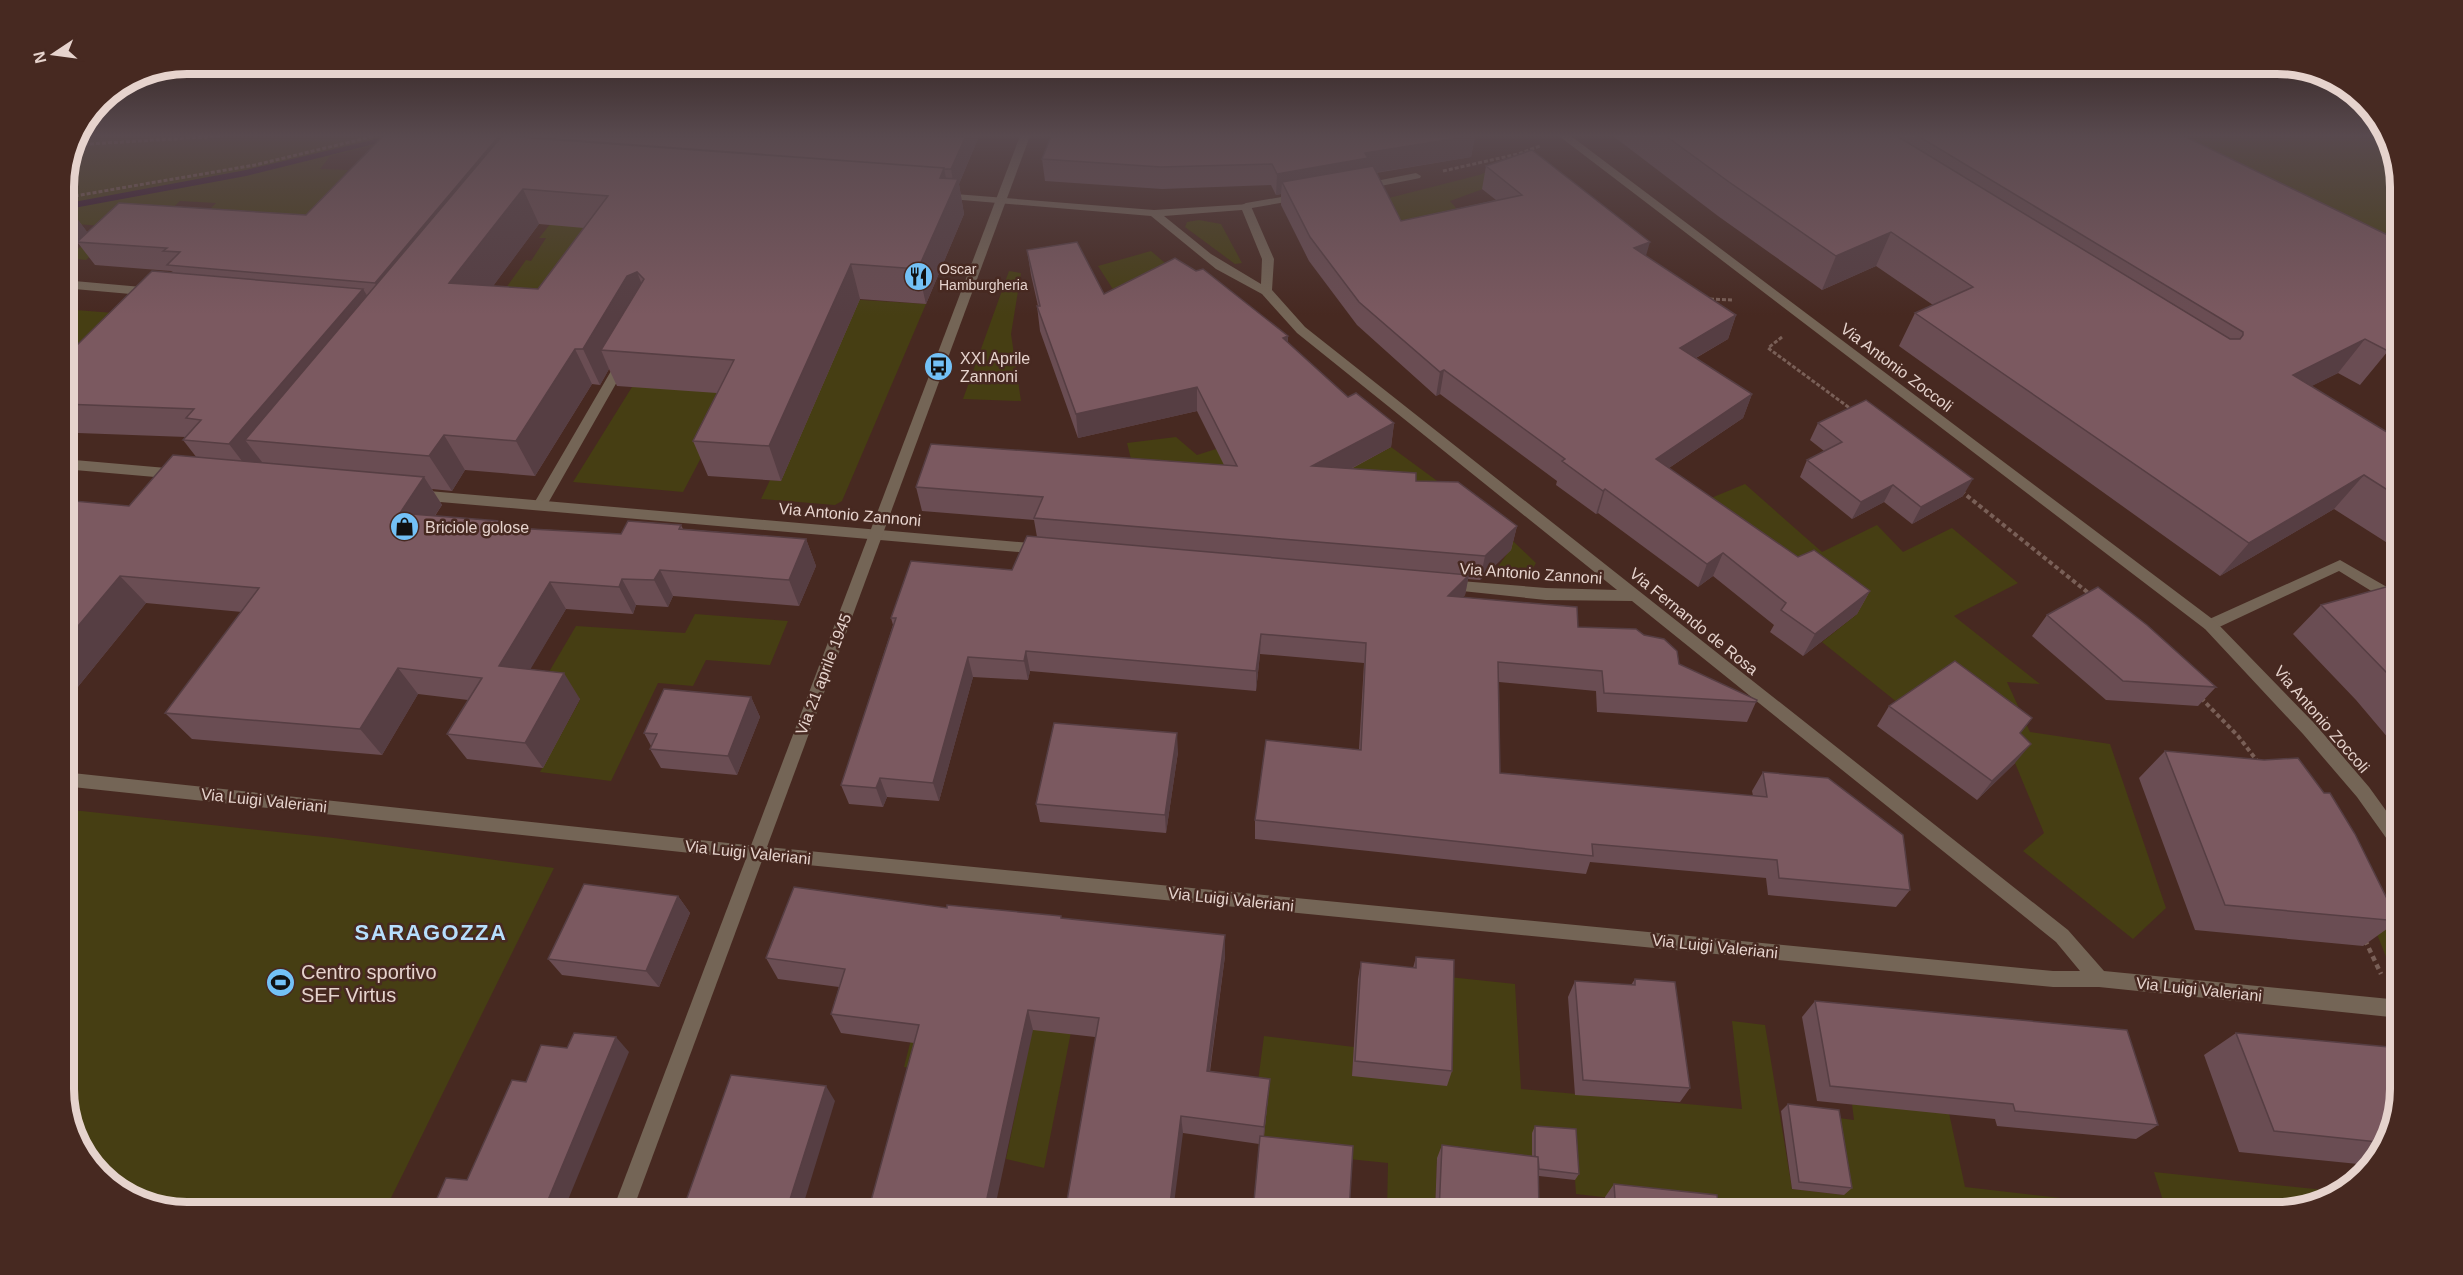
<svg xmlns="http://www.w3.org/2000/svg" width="2463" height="1275" font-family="Arial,sans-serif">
  <rect width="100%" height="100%" fill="#472921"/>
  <path fill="#463e13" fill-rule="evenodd" d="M74 136H438L443 174 170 270 151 269 216 203 180 201 161 219 134 217 86 260 68 258 103 226 63 223V179ZM391 141 334 190 348 170 320 169 330 156Z
    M2159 136H2385L2400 179V255Z
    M1510 163 1524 174 1450 201 1473 228 1399 244 1377 201 1479 175Z
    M581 186 611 216 518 335 474 332 526 260 531 261 546 238H539Z
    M1199 220 1221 224 1242 263 1235 264 1185 227 1187 222Z
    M1151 251 1184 279 1116 294 1098 266Z
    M1009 271 1021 273 1011 334 1021 401 963 399Z
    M846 299 926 304 842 501 835 505 761 499 770 480 781 481Z
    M63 309 114 313 63 357Z
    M743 378 683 492 573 482 632 387Z
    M1176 437 1197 455 1216 449 1259 474 1369 459 1391 447 1493 522 1536 563 1533 568 1523 571 1497 568 1507 554 1132 463 1127 443Z
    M1745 484 1822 552 1877 525 1903 552 1952 528 2018 583 1954 616 2040 684 2007 682 2030 732 2110 744 2166 908 2133 939 2023 851 2044 833 2015 763 2005 752 1903 707 1822 642 1857 614 1711 498Z
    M695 614 788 621 770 665 706 660 693 686 658 683 611 781 540 772 580 700 536 694 576 626 685 633Z
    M63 809 334 838 554 868 384 1212H186L132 1199 84 1157 63 1097Z
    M2371 919 2400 923V978L2394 977Z
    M1449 977 1515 984 1521 1089 1742 1109 1732 1021 1765 1025 1792 1189 1844 1195 1831 1117 1854 1120 1852 1104 1949 1113 1965 1187 2166 1210 2154 1172 2343 1192 2277 1212H1738L1576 1194 1572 1136 1532 1133V1175L1437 1158 1435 1212H1387L1388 1163 1259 1150 1256 1096 1264 1036 1354 1047 1352 1076Z
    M917 1016 1071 1032 1044 1168 1006 1159 1022 1081 904 1067Z"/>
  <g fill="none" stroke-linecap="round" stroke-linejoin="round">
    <path fill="#33132e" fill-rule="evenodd" d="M389 136H407L246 176 63 210V204L246 170Z"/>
    <path stroke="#795f57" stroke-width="3" stroke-dasharray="4 2" stroke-linecap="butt" d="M72 145 223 136
      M1443 171 1518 154 1540 146
      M63 198 255 165 375 136
      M1710 299 1732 300
      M1782 337 1768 348 1851 409"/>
    <path stroke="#795f57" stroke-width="4" stroke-dasharray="4.5 3" stroke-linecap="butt" d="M1961 491 2091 595
      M2201 698 2238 736 2258 762"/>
    <path stroke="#795f57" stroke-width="4.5" stroke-dasharray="5 4" stroke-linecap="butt" d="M2365 940 2381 974"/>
    <path fill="#746556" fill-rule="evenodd" d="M1416 173 1421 176 1420 178 1361 190 1356 187 1361 184Z
      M1299 194 1305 197 1303 199 1246 209 1240 206 1246 203Z
      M624 355 630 359 547 505 540 510 535 508 533 505 618 359Z
      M2340 560 2399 594V602H2389L2339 571 2215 629H2205L2203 625 2205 621Z"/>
    <path fill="#746556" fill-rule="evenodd" d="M1559 136H1571L2215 621 2315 724 2369 787 2400 830V851L2394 849 2357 797 2303 734 2205 629Z
      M943 193 1154 210 1250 204 1274 259 1272 290 1305 327 2068 930 2104 971 2400 1000V1018L2099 987H2053L756 860 63 786V772L756 846 2053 971H2080L2056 942 1632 601 1546 600 1443 589 1441 585 1448 580 1546 588 1617 590 1297 333 1262 294 1216 269 1151 216 939 198 937 196ZM1242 210 1262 259 1261 284 1211 254 1164 216Z
      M63 280 153 288 159 292 153 296 63 288Z
      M63 459 178 469 185 474 178 479 63 469Z
      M417 490 1042 544 1049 549 1042 554 417 500 410 495Z"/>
    <path fill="#746556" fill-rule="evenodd" d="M1020 136H1030L632 1212H612Z"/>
  </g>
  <path fill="#6a4d53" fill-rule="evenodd" d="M383 136H979L959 184 964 214 926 304 860 299 781 481 708 476 693 441 717 393 617 386 609 369 600 385 592 384 535 476 465 470 452 491 432 489 442 505 435 516 502 527 621 534 681 525 683 529 806 539 816 566 799 606 673 596 668 607 636 605 633 614 566 609 530 669 580 699 543 768 467 759 447 734 468 700 418 694 382 755 192 739 165 713 242 612 146 603 68 699H63V500L129 506 197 458 183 440 186 437 78 433 70 441 63 440V347L74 348 173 272 171 271 95 265 78 243 63 256V200L87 232 306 215ZM539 224 584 228 538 289 493 286Z
    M1051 136H1475L1471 157 1376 173 1401 221 1496 200 1482 189 1486 166 1646 256 1736 315 1728 339 1696 358 1752 394 1743 418 1669 468 1798 557 1870 591 1857 614 1803 656 1770 632 1774 625 1713 576 1698 587 1598 513 1596 514 1556 485 1557 481 1440 394 1436 396 1357 325 1309 261 1281 205V194L1276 195 1271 185 1162 189 1045 181 1042 159Z
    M1613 136H2184L2400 241V335L2398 334 2388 351 2360 385 2338 373 2311 386 2400 440V551L2334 509 2220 576 1899 346 1915 313 1933 305 1876 266 1822 290 1718 216Z
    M1027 250 1104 294 1288 336V343L1348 397 1394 423 1391 447 1351 469 1416 481 1517 526 1511 550 1480 580 1468 579 1465 595 1463 597 1578 627 1679 664 1756 702 1747 722 1597 712 1596 691 1499 682 1500 773 1753 796 1752 791 1763 772 1910 890 1896 907 1768 895 1766 878 1590 862 1586 874 1255 839V820L1359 749 1364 663 1260 654 1256 691 1030 671 1028 680 973 677 939 801 887 797 883 807 849 804 841 785 893 625 891 618 1012 570 1037 537 1034 520 922 511 916 487 1224 465 1197 411 1078 438 1040 331 1037 306H1038L1031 275Z
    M1818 423 1963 496 1912 524 1884 502 1852 519 1800 477 1807 460 1824 451 1810 440Z
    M2400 592V752L2356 700 2293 634 2321 605Z
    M2047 615 2216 687 2198 706 2106 700 2032 636Z
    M751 697 760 717 737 775 661 768 650 749 651 746 644 733Z
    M1889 706 2020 733 2015 763 1977 800 1877 726Z
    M2165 751 2398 921 2363 946 2195 930 2139 778Z
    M1178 752 1166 833 1040 822 1036 804Z
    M678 896 690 913 659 987 562 975 548 959Z
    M947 908 1225 935V956L1210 1072 1268 1097 1264 1137 1259 1144 1183 1133 1095 1037 1033 1030 914 1043 841 1033 831 1014 839 987 778 979 766 958Z
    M1416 957 1452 1071 1447 1086 1352 1076 1358 979 1361 962 1413 968Z
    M1635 979 1690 1088 1680 1102 1575 1095 1568 997 1575 981 1631 985Z
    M1815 1001 2158 1125 2136 1139 1997 1126 1995 1119 1817 1101 1802 1017Z
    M2236 1033 2387 1143 2368 1165 2239 1152 2204 1055Z
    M1788 1104 1852 1188 1844 1195 1792 1189 1781 1111Z
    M1535 1126 1579 1174 1575 1180 1539 1176V1212H1435L1437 1158 1442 1145 1532 1156V1133Z
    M1614 1184 1719 1212H1606L1605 1197Z
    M1841 1207 1886 1212H1836Z"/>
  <path fill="#563e43" d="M499 136H529L389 307 375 283Z
    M966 136H979L959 184 964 214 926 304 918 269 940 178 944 168 950 198 954 188 951 169Z
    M1471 136H1475L1471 157 1366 174 1282 182 1281 194 1276 195 1277 174 1365 153Z
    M523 189 539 224 469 319 449 283Z
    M63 200 88 233 77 242 78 243 63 256Z
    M1891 232 1876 266 1822 290 1836 256Z
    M1650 242 1643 266 1634 248Z
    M851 264 860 299 781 481 769 446Z
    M637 272 651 307 601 350 609 369 600 385 583 349 627 276Z
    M363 289 381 318 245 440 262 462 252 474 229 444Z
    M1736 315 1728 339 1673 371 1680 348Z
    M1288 336 1287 360 1283 338Z
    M2365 339 2338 373 2266 409 2293 375Z
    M575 349 592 384 535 476 516 441Z
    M1444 370 1440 394 1436 396 1440 372Z
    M1197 387V411L1078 438 1076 414Z
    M1752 394 1743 418 1648 482 1656 459Z
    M63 417 78 433 70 441 63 433Z
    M1394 423 1391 447 1311 490 1312 466Z
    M444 435 465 470 452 491 429 456Z
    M2364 475 2334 509 2220 576 2249 543Z
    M424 477 442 505 418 540 400 513Z
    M1973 479 1963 496 1912 524 1921 507Z
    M1893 485 1884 502 1852 519 1861 502Z
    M1605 489 1598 513 1596 514 1603 491Z
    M499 521 515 548 496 527Z
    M1517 526 1511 550 1480 580 1485 556Z
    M806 539 816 566 799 606 789 580Z
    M1723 553 1713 576 1698 587 1707 564Z
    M660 570 673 596 668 607 654 580Z
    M1469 575 1465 595 1444 616 1448 596Z
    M120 576 146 603 68 699 63 695V644Z
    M622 579 636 605 633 614 619 587Z
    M550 582 566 609 517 692 499 666Z
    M1870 591 1857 614 1803 656 1815 634Z
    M1261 634 1260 654 1256 691V671Z
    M1026 651 1030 671 1028 680 1024 661Z
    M968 657 973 677 939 801 933 783Z
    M398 668 418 694 382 755 360 729Z
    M564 673 580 699 543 768 525 743Z
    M751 697 760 717 737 775 728 756Z
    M1177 733 1178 752 1166 833 1165 815Z
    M2031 744 2015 763 1977 800 1992 781Z
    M880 778 887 797 883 807 876 788Z
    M678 896 690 913 659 987 646 971Z
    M1225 935V956L1207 1090V1071Z
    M1028 1010 1033 1030 994 1212H984Z
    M616 1037 629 1052 563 1212H543Z
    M1270 1079 1268 1097 1263 1145 1264 1127Z
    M826 1086 835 1101 801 1212H786Z
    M1181 1116 1183 1133 1173 1212H1169Z"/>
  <path fill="#7b5960" stroke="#563e43" stroke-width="1.5" fill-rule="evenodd" d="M383 136H499L375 283 167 265 180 252 163 251 167 248 77 242 119 203 306 215Z
    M502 136H515L944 168 940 178 958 179 918 269 851 264 769 446 693 441 734 360 601 350 644 279 637 272 627 276 583 349H575L516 441 444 435 429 456 245 440ZM523 189 608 196 538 289 449 283Z
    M966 136 951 169H944V168L517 137Z
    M1051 136H1471L1365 153 1368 158 1277 174 1272 164 1161 167 1042 159Z
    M1666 136H1897L2230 339H2240L2243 335V332L1918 136H2184L2400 241V331L2388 351 2365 339 2293 375 2400 440V498L2364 475 2249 543 1915 313 1973 287 1891 232 1836 256 1729 182Z
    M1532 150 1650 242 1634 248 1736 315 1680 348 1752 394 1656 459 1798 557 1814 550 1870 591 1815 634 1781 610 1786 603 1723 553 1707 564 1605 489 1603 491 1562 461 1565 459 1444 370 1440 372 1359 302 1310 237 1282 182 1373 166 1401 221 1522 195 1486 166Z
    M1077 242 1104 294 1175 258 1196 271 1203 269 1288 336 1283 338 1348 397 1356 393 1394 423 1312 466 1416 473V481L1458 482 1517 526 1485 556 1034 518 1043 497 916 487 931 444 1237 466 1197 387 1076 414 1037 306H1040L1027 250Z
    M152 271 363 289 229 444 183 440 201 420 186 418 194 409 63 404V347L74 348Z
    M1866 400 1973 479 1921 507 1893 485 1861 502 1807 460 1842 442 1818 423Z
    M173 455 424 477 400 513 499 521 496 527 621 534 628 521 681 525 679 529 806 539 789 580 660 570 654 580 622 579 619 587 550 582 499 666 564 673 525 743 447 734 482 678 398 668 360 729 165 713 259 588 120 576 63 644V500L129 506Z
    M1027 536 1469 575 1448 596 1577 607 1578 627 1636 629 1644 635 1664 639 1677 651 1679 664 1757 700 1756 702 1604 693 1602 671 1498 662 1500 773 1767 797 1763 772 1828 778 1903 835 1910 890 1779 878 1777 860 1592 844 1593 856 1255 820 1266 740 1361 750 1366 643 1261 634 1256 671 1026 651 1024 661 968 657 933 783 880 778 876 788 841 785 896 618H891L911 561 1012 570Z
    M2393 585 2400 592V687L2386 672 2321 605Z
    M2098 587 2147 625 2216 687 2123 681 2047 615Z
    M1955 661 2032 718 2020 733 2031 744 1992 781 1889 706Z
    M664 689 751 697 728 756 650 749 657 734 644 733Z
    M1054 723 1177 733 1165 815 1036 804Z
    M2165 751 2264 760 2298 758 2324 793H2330L2355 834 2398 921 2225 905Z
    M584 884 678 896 646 971 548 959Z
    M794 887 947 908V905L1061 916V918L1225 935 1207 1071 1270 1079 1264 1127 1181 1116 1169 1212H1065L1099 1018 1028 1010 984 1212H868L919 1025 831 1014 845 969 766 958Z
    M1416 957 1454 960 1452 1071 1355 1061 1361 962 1416 968Z
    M1635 979 1675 982 1690 1088 1583 1080 1575 981 1635 985Z
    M1815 1001 2127 1030 2158 1125 2015 1111 2013 1104 1830 1086Z
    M574 1033 616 1037 543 1212H431L446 1178 467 1180 512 1080 526 1082 541 1045 567 1048Z
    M2236 1033 2400 1048V1089L2387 1143 2274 1131Z
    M731 1075 826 1086 786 1212H682Z
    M1788 1104 1839 1110 1852 1188 1799 1182Z
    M1535 1126 1576 1129 1579 1174 1539 1169 1538 1157H1535Z
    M1260 1136 1353 1146 1349 1212H1253Z
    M1442 1145 1538 1157 1539 1212H1439Z
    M1614 1184 1717 1195 1719 1212H1616Z
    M1841 1207 1886 1212H1842Z"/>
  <linearGradient id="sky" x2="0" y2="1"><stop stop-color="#271712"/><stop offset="0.43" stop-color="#58494e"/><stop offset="1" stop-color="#58494e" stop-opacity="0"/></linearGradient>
  <rect width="2463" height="315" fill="url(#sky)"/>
  <defs>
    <symbol id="restaurant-disc" viewBox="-11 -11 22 22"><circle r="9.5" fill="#73c1f6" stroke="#472921"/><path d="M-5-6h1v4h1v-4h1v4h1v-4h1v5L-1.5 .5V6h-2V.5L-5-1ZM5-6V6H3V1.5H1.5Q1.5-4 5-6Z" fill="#111"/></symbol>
    <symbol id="bus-disc" viewBox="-11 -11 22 22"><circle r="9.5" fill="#73c1f6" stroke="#472921"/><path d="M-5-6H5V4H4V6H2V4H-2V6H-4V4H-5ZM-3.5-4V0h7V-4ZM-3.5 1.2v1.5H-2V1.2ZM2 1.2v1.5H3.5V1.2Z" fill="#111"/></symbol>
    <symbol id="shop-disc" viewBox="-11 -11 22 22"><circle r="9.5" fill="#73c1f6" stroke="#472921"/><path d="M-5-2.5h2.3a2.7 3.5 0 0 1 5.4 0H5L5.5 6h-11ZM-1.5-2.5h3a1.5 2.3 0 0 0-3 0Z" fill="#111"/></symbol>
    <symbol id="stadium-disc" viewBox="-11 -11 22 22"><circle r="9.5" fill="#73c1f6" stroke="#472921"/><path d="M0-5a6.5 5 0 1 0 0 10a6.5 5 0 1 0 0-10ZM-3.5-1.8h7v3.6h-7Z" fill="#111"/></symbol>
  </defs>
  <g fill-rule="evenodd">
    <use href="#restaurant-disc" x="902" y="260" width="33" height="33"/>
    <use href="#bus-disc" x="922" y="350" width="33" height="33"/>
    <use href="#shop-disc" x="388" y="510" width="33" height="33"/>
    <use href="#stadium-disc" x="264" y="966" width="33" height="33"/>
  </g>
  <g text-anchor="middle" stroke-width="5" stroke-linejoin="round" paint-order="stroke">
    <g font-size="14" fill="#e6d3cd" stroke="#472921" text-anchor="start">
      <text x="939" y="274">Oscar<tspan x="939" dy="16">Hamburgheria</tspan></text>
    </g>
    <g font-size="16" fill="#e6d3cd" stroke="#472921" text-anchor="start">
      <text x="960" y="364">XXI Aprile<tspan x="960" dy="18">Zannoni</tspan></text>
      <text x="425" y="533">Briciole golose</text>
    </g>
    <g font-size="16" fill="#e6d3cd" stroke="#472921">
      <text transform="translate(1897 367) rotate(37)" y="6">Via Antonio Zoccoli</text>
      <text transform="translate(850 514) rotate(5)" y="6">Via Antonio Zannoni</text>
      <text transform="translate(1531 573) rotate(4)" y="6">Via Antonio Zannoni</text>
      <text transform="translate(1694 621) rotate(39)" y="6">Via Fernando de Rosa</text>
      <text transform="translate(823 674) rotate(-69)" y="6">Via 21 aprile 1945</text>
      <text transform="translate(2322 719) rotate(49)" y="6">Via Antonio Zoccoli</text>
      <text transform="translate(264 800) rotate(6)" y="6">Via Luigi Valeriani</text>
      <text transform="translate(748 852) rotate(6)" y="6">Via Luigi Valeriani</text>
      <text transform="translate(1231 899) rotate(6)" y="6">Via Luigi Valeriani</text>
      <text transform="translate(1715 946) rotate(6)" y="6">Via Luigi Valeriani</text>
      <text transform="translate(2199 989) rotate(6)" y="6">Via Luigi Valeriani</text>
    </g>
    <g font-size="20" fill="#e6d3cd" stroke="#472921" text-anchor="start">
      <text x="301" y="979">Centro sportivo<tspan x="301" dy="23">SEF Virtus</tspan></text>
    </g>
    <g font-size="22" font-weight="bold" letter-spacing="1.5" fill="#b6dffd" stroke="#472921">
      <text x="431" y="940">SARAGOZZA</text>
    </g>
  </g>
  <path d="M0 0H2463V1275H0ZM187 74H2277A113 113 0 0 1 2390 187V1089A113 113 0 0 1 2277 1202H187A113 113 0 0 1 74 1089V187A113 113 0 0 1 187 74Z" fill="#472921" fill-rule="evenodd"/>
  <path fill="none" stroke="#e6d3cd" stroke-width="8" d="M187 74H2277A113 113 0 0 1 2390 187V1089A113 113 0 0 1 2277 1202H187A113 113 0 0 1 74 1089V187A113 113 0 0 1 187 74Z"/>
  <g transform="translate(54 54) rotate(257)" stroke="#472921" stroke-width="4.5" paint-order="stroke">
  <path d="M0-4.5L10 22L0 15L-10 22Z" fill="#e6d3cd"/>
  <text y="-9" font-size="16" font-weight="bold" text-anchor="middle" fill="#e6d3cd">N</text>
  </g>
</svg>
